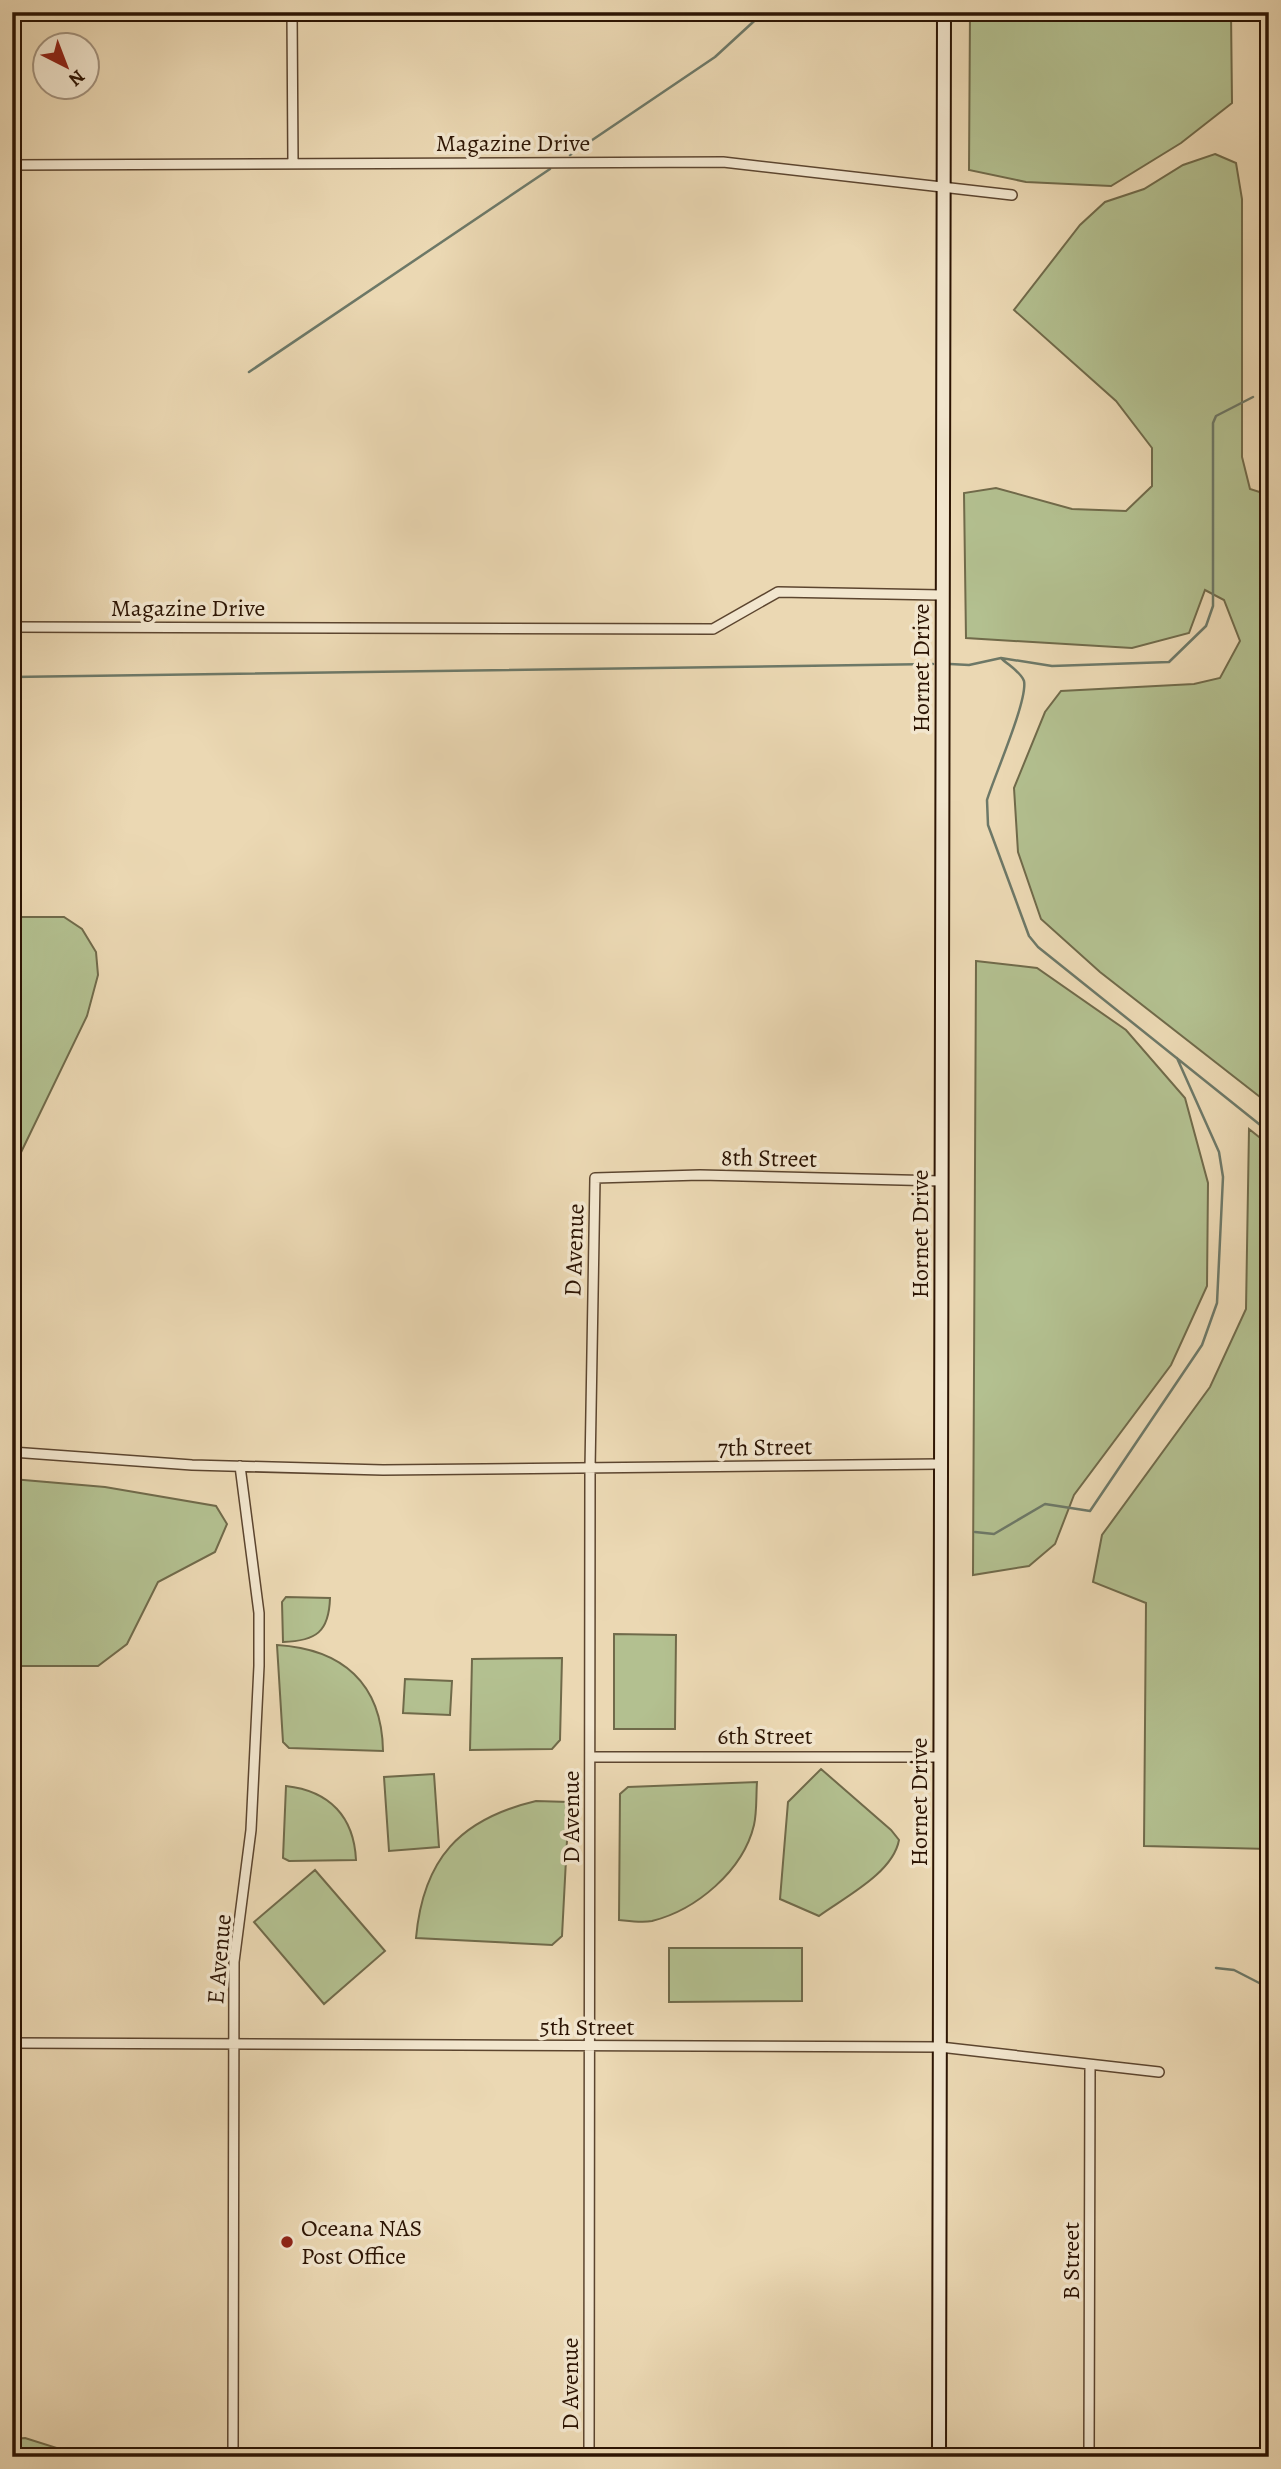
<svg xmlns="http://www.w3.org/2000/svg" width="1281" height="2469" font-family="Alegreya,serif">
  <rect width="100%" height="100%" fill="#ebd8b3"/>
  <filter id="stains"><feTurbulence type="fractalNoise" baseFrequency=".00286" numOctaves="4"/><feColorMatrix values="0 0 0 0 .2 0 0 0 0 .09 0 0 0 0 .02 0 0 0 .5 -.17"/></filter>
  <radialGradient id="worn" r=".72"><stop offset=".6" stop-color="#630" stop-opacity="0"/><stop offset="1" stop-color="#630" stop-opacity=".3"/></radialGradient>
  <path fill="#b3c090" stroke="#706a4a" stroke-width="2" d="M970 12H1231L1232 103 1181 143 1111 186 1026 182 969 170Z
    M1261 12H1269V66L1262 62Z
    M1269 118V338L1266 334 1265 145 1261 123Z
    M1215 154 1236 163 1242 199V457L1250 489 1269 495V1104L1100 972 1041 919 1018 852 1014 788 1045 712 1061 691 1194 684 1220 678 1240 641 1224 600 1205 590 1189 633 1132 648 966 638 964 493 996 488 1072 509 1126 511 1152 486V448L1116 401 1014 310 1080 225 1105 202 1144 189 1183 165Z
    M12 917H64L82 929 96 952 98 975 87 1016 12 1171Z
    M976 961 1037 968 1126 1030 1185 1098 1208 1183 1207 1286 1171 1365 1074 1495 1055 1544 1029 1566 973 1575Z
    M1249 1129 1269 1145V1849L1144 1846 1146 1603 1093 1582 1102 1535 1210 1387 1246 1309Z
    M12 1479 105 1487 216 1506 227 1524 215 1552 158 1582 127 1644 98 1666H12Z
    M286 1597 330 1598C329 1632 316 1641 283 1642L282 1602Z
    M614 1634 676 1635 675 1729H614Z
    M277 1645C342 1649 382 1683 383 1751L289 1748 283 1742Z
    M562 1658 560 1740 552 1749 470 1750 472 1659Z
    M405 1679 452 1681 450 1715 403 1713Z
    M821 1769 891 1830 899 1840C893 1873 845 1897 819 1916L780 1899 788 1802Z
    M434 1774 439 1847 389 1851 384 1777Z
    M757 1782C756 1796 757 1812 754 1825 743 1871 696 1910 652 1921 642 1923 629 1921 619 1920L620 1794 628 1787Z
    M286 1786C330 1791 354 1817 356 1860L289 1861 283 1858Z
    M536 1801 569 1802 562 1936 552 1945 416 1938C423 1859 460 1819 536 1801Z
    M315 1870 385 1951 324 2004 254 1922Z
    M669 1948H802V2001L669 2002Z
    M25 2438 57 2448 64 2457H12V2439Z"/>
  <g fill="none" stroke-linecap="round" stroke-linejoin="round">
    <path stroke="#6d7867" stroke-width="2.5" d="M570 155 715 57 764 12
      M249 372 550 169
      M1264 384 1269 379
      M1001 658C1008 665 1021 672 1024 681 1028 700 994 777 987 800L988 825 1029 936 1038 947 1269 1132
      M950 664 969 665 1001 658 1052 666 1169 662 1206 626 1213 606V423L1216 416 1253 397
      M12 677 933 664
      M975 1532 994 1534 1045 1504 1090 1511 1202 1345 1217 1303 1223 1177 1219 1152 1177 1058
      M1216 1968 1234 1970 1269 1988"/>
    <defs>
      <path id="minor" d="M292 12 293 163
        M12 165 723 162 1012 195
        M12 627 713 629 778 592 941 595
        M12 1452 192 1465 383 1470 939 1464
        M590 1757H940
        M12 2043 940 2047 1159 2072
        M233 2457 234 1962 251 1830 259 1666V1613L240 1466
        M589 2457 590 1469 595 1178 700 1175 941 1181
        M1089 2457 1090 2065"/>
      <path id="secondary" d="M939 2457 944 12"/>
    </defs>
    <use href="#minor" stroke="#5c452f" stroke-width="12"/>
    <use href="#secondary" stroke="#2c1403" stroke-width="16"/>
    <use href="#minor" stroke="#f2e6ce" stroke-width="9"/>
    <use href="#secondary" stroke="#f2e6ce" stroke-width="12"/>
  </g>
  <circle fill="#8f2418" stroke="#f2e6ce" stroke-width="2.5" cx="287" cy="2242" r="7"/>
  <g text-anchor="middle" stroke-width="7" stroke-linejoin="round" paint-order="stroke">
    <g font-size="24" fill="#2c1403" stroke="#f2e6ce">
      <text x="513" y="151">Magazine Drive</text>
      <text x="188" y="616">Magazine Drive</text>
      <text transform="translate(921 668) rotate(-90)" y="8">Hornet Drive</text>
      <text transform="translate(769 1158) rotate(1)" y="8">8th Street</text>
      <text transform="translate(920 1234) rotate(-90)" y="8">Hornet Drive</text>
      <text transform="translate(574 1250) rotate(-88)" y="8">D Avenue</text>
      <text transform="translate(765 1447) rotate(-1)" y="8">7th Street</text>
      <text x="765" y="1744">6th Street</text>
      <text transform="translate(919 1802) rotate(-90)" y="8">Hornet Drive</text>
      <text transform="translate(571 1817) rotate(-90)" y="8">D Avenue</text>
      <text transform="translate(219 1959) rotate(-85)" y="8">E Avenue</text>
      <text x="587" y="2035">5th Street</text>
      <text transform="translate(1071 2261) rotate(-90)" y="8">B Street</text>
      <text transform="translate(570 2384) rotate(-90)" y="8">D Avenue</text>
    </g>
    <g font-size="24" fill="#2c1403" stroke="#f2e6ce" text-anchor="start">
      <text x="301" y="2236">Oceana NAS<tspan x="301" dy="28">Post Office</tspan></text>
    </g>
  </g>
  <rect width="1281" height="2469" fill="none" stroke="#ebd8b3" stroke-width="42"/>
  <rect x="14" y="14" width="1253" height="2441" fill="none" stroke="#2c1403" stroke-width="3.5"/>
  <rect x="21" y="21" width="1239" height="2427" fill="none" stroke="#2c1403" stroke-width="2"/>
  <g transform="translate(66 66) rotate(138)"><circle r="33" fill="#f2e6ce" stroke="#a3927d" stroke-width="2"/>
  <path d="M0-5L12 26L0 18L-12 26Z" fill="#8f2418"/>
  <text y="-10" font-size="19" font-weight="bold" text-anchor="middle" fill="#2c1403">N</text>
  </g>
  <rect width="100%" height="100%" filter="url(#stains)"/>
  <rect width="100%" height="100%" fill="url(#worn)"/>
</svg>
